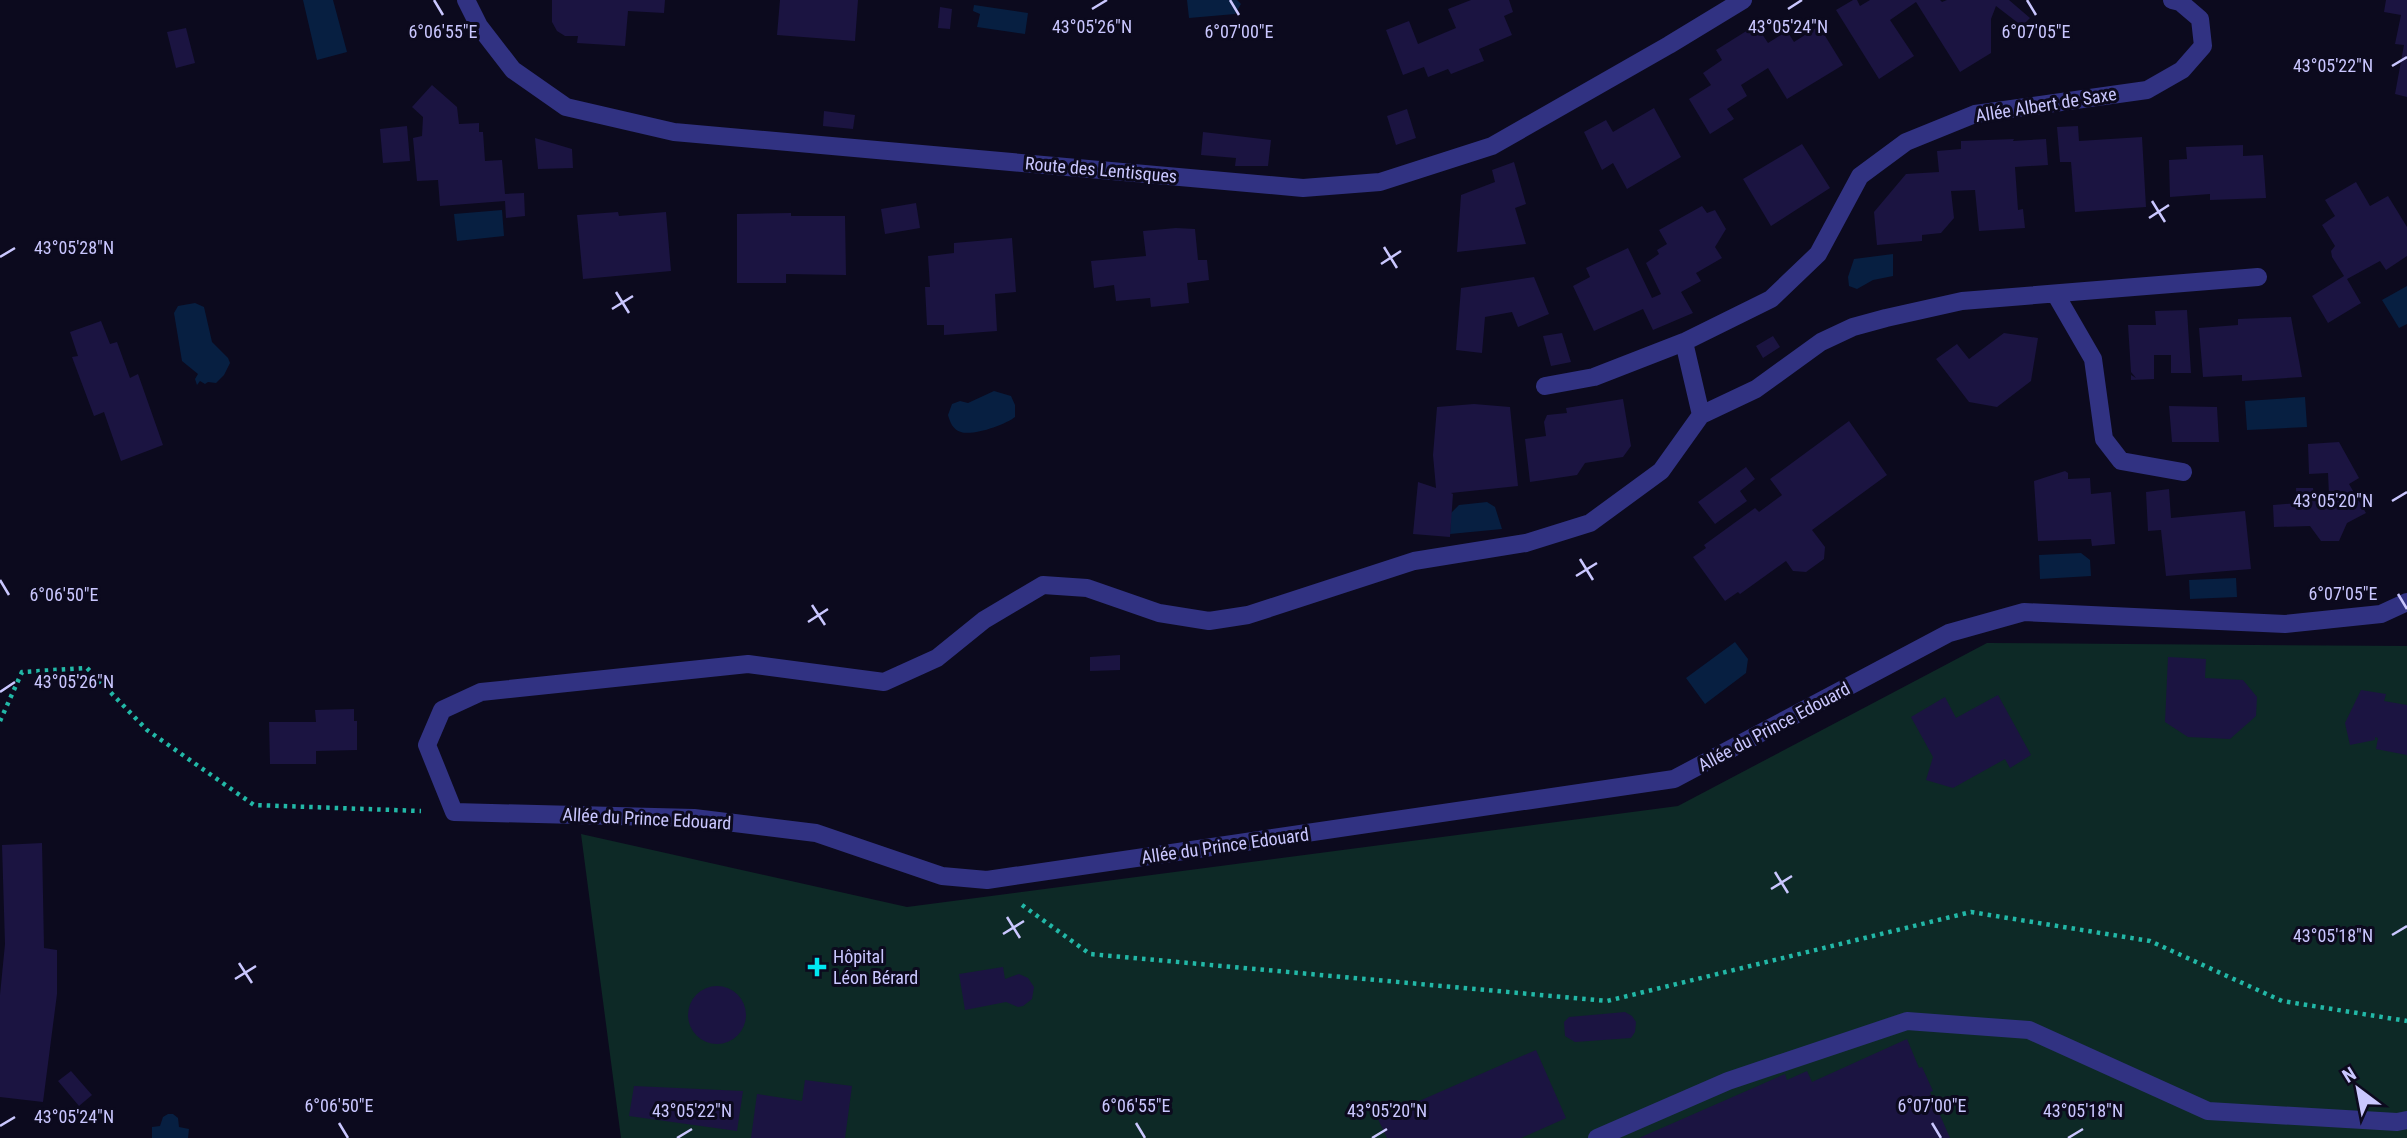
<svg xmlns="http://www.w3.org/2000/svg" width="2407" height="1138" font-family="'Roboto Condensed',sans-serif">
  <rect width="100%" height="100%" fill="#0c0a1e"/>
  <path fill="#0d2926" d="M1987 643 2407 646V1138H621L581 834 907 907 1678 806Z"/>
  <path fill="#071f41" d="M303 0H333L347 52 317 60Z
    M1187 0H1237L1241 4 1235 14 1189 18Z
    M974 5 1028 13 1025 34 977 27 980 14 973 11Z
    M502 210 504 236 457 241 454 214Z
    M1893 254V276L1873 280 1857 289 1849 286 1848 277 1854 259Z
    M2407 286V324L2399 328 2382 300Z
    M195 303 204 307 212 342 228 358 230 363 224 375 216 383 208 382 205 384 200 381 197 385 195 379 198 374 182 361 174 313 178 306Z
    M994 391 1011 396 1015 405V417C1005 425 973 436 961 432 953 430 950 422 948 415L952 404 960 401 968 403Z
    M2305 397 2307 427 2247 430 2245 401Z
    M1487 502 1495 507 1502 529 1450 534 1451 513 1459 505Z
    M2081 553 2090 560 2091 576 2040 579 2039 555Z
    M2236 578 2237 597 2190 599 2189 580Z
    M1735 642 1748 659 1746 673 1705 704 1686 678Z
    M168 1114H173L178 1118 179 1127 189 1129 188 1138H152V1127L160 1126 163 1117Z"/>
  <path fill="#1b1441" d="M552 0H665L664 13 628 11 625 46 577 43 578 36H565L557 31 552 22Z
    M780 0H858L855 41 777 35Z
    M1471 0H1509L1513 12 1504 16 1512 35 1479 49 1484 61 1451 74 1448 69 1428 77 1424 67 1403 75 1386 30 1409 21 1418 44 1456 28 1448 9Z
    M1853 0H1857L1860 6 1870 0H1940L1942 2 1947 0H2009L2030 18 2022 26 1996 6 1991 19V53L1960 72 1916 2 1890 20 1914 56 1879 79 1836 10Z
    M2386 0H2407V97L2395 94 2404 45 2395 44 2401 15 2384 12Z
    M940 7 952 9 950 29 938 28Z
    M1756 25 1768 43 1787 31 1794 42 1819 26 1843 65 1787 99 1768 68 1741 85 1747 96 1727 109 1734 119 1710 134 1689 99 1711 85 1703 73 1722 60 1716 50Z
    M186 28 195 63 176 68 167 32Z
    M432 85 457 107 459 124 479 123V132H483L485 161 502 160 505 194 524 193 525 216 506 218 505 201 440 206 438 180 417 181 413 138 422 136 423 117 412 107Z
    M1654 108 1681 157 1627 189 1613 163 1602 170 1584 132 1606 120 1613 132Z
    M1407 109 1416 138 1396 145 1387 116Z
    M824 111 855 115 853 129 823 126Z
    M407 126 410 161 383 163 380 129Z
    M2078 126 2079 141 2142 137 2146 207 2075 212 2071 162H2060L2057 127Z
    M1203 132 1271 140 1268 166H1235L1236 158 1201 155Z
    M535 138 572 149 573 168 538 169Z
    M2014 139 2013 141 2046 139 2048 165 2015 167 2018 210 2023 209 2025 228 1979 231 1975 190 1951 191 1954 218 1941 233 1922 235V241L1877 245 1874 212 1906 174 1939 172 1937 151 1961 149V141Z
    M1802 144 1830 188 1771 226 1743 179Z
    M2243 145V156L2263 155 2266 198 2210 200V194L2170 197 2169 160 2187 159 2186 147Z
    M1514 162 1526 204 1515 208 1526 244 1457 252 1461 195 1495 182 1492 170Z
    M2356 182 2370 206 2388 196 2407 227V256L2386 270 2380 261 2347 279 2361 303 2328 323 2312 296 2344 276 2332 257 2331 251 2335 246 2322 225 2335 216 2325 200Z
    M916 203 920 228 885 234 881 209Z
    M1702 206 1707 213 1715 210 1726 229 1715 247 1722 258 1696 273 1701 281 1681 292 1693 313 1653 330 1643 309 1594 331 1573 286 1590 277 1586 268 1628 248 1652 298 1661 294 1646 263 1659 254 1657 250 1667 244 1659 230Z
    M618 212 619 216 666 212 671 271 583 279 577 215Z
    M791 213V216H845L846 275 786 274V283H737V214Z
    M1176 228 1195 229 1198 260H1207L1209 280 1187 283 1189 303 1151 307 1150 298 1116 301 1114 285 1094 288 1091 261 1146 256 1143 231Z
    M1012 238 1016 292 995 294 997 331 944 335V325H927L925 287H930L928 256 954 253V243Z
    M1534 277 1549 314 1518 327 1512 312 1485 317 1482 353 1456 350 1461 288Z
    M2187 310 2191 373H2171V355H2154V379L2131 380V375L2136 378 2131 372 2128 325H2156L2155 311Z
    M2291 317 2302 377 2242 381V375L2203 377 2199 328 2238 325V319Z
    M101 321 110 344 117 342 130 378 138 374 163 445 121 461 104 412 94 416 72 357 78 356 70 332Z
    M1562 333 1571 362 1551 366 1543 336Z
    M2004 333 2038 338 2031 381 1997 407 1969 402 1936 359 1957 344 1969 359Z
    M1773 336 1780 347 1763 358 1756 346Z
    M1623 399 1631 446 1623 457 1585 463 1577 475 1530 482 1525 439 1546 436 1544 422 1547 415 1567 413 1566 408Z
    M1474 404 1510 407 1518 486 1451 493 1453 494 1450 537 1413 534 1418 482 1436 488 1433 455 1437 407Z
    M2169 406 2217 407 2219 442H2172Z
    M1849 421 1887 475 1812 530 1825 547 1824 559 1806 572 1793 571 1786 561 1740 594 1738 592 1725 601 1693 557 1706 548 1704 545 1755 508 1759 512 1782 495 1770 479Z
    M2339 442 2359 478 2349 484 2366 513 2347 523 2339 541H2321L2310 526 2274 527 2273 505 2297 503 2296 488H2313L2314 496 2329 495 2328 473 2309 474 2308 444Z
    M1746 467 1755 479 1740 491 1747 501 1715 524 1698 502Z
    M2065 471 2068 473V479L2090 478 2091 494 2111 492 2115 544 2092 546 2091 539 2038 541 2034 481Z
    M2169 489 2171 518 2245 511 2251 569 2166 576 2161 530 2148 531 2146 492Z
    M1120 655V670L1090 671V657Z
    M2168 657 2206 659 2205 678 2243 680 2257 697 2256 716 2230 739 2188 737 2165 722Z
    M2361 690 2386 694 2384 701 2407 705V755L2376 749 2378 738 2375 737V740L2350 745 2345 723Z
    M1998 695 2031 755 2010 768 2005 759 1953 788 1926 780 1933 757 1911 717 1945 697 1956 718Z
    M354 709V721H357V750L316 751V764H270L269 722H316L315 710Z
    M42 843 44 948 57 950V994L43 1102 0 1097V995L5 944 2 845Z
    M1003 967 1005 979 1019 974 1028 978 1034 987 1032 999 1023 1006 1018 1007 1006 1002 965 1010 959 974Z
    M688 1015a29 29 0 1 1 58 0a29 29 0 1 1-58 0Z
    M1625 1012 1632 1016 1636 1022 1635 1032 1631 1038 1575 1042 1565 1036 1564 1022 1569 1017Z
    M1907 1039 1919 1068 1922 1067 1933 1091 1930 1092 1950 1138H1639L1785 1074 1787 1080 1807 1071 1812 1082Z
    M1536 1050 1566 1118 1564 1119 1521 1138H1387L1378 1119Z
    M71 1071 92 1095 79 1106 58 1081Z
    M805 1080 852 1086 845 1138H751L757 1094 802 1101Z
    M634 1086 743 1091 737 1131 629 1116Z"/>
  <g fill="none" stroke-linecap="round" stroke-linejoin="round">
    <path stroke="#22b8a7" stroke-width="4.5" stroke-dasharray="3.5 5" stroke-linecap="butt" d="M0 721 22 672 87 668 147 730 254 805 421 811
      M1022 905 1090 954 1607 1001 1971 912 2150 941 2282 1001 2407 1021"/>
    <path stroke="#313282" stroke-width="18" d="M466 0 479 26 513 70 566 107 674 132 1303 188 1380 182 1492 146 1669 45 1743 0
      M2258 277 1962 301 1886 318 1853 327 1821 342 1756 389 1701 415 1661 471 1590 523 1526 543 1414 561 1248 615 1209 621 1159 613 1087 588 1043 585 984 620 937 658 884 682 748 664 481 692 442 710 427 745 454 812 694 818 816 833 942 876 987 880 1674 779 1949 633 2024 612 2285 624 2381 614 2407 602
      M2056 295 2093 359 2104 439 2121 461 2183 472
      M1684 342 1701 415
      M1545 386 1594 377 1684 342 1771 299 1818 254 1860 176 1906 142 1975 114 2147 90 2182 70 2203 46 2200 19 2180 2 2172 0
      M1597 1138 1728 1081 1907 1021 2029 1030 2208 1111 2397 1122 2407 1120"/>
  </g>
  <path fill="none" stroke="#cac7ff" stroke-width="2.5" d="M434 0 443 15M1230 0 1239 15M2027 0 2036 15M1092 9 1107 0M1788 9 1802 0M2392 66 2407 57M2152 201 2165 222M2149 218 2169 205M1384 247 1397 268M0 257 15 248M1381 264 1401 251M616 292 629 313M612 309 633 296M2392 501 2407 492M1580 559 1593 580M1576 576 1597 563M0 580 9 595M2398 594 2407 609M812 605 825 625M808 622 828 609M0 692 15 682M1775 872 1788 893M1771 889 1792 876M1007 917 1020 938M1003 934 1024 921M2392 935 2407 926M239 963 252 983M235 979 256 966M339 1123 348 1138M1136 1123 1145 1138M1932 1123 1941 1138M0 1126 15 1117M677 1138 692 1129M1372 1138 1387 1129M2068 1138 2083 1129"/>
  <path fill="#00e8f2" stroke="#0c0a1e" stroke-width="2.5" d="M813.5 956.5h7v7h7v7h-7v7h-7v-7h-7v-7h7z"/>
  <g text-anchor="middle" stroke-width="6" stroke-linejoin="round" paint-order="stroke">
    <g font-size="18" fill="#cac7ff" stroke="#0c0a1e">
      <text transform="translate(2046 105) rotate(-9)" y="6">Allée Albert de Saxe</text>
      <text transform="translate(1101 170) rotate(5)" y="6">Route des Lentisques</text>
      <text transform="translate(1774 727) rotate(-28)" y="6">Allée du Prince Edouard</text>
      <text transform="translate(647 819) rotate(3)" y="6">Allée du Prince Edouard</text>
      <text transform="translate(1225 846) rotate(-8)" y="6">Allée du Prince Edouard</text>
    </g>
    <g font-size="18" fill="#cac7ff" stroke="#0c0a1e" text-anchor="start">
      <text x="833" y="963">Hôpital<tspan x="833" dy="21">Léon Bérard</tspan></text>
    </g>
  </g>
  <g font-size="18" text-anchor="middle" fill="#cac7ff" stroke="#0c0a1e" stroke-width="6" stroke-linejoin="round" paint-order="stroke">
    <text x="1788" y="33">43°05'24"N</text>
    <text x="1092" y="33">43°05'26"N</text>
    <text x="443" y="38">6°06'55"E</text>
    <text x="1239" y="38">6°07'00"E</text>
    <text x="2036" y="38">6°07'05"E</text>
    <text x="2333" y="72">43°05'22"N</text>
    <text x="74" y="254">43°05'28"N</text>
    <text x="2333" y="507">43°05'20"N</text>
    <text x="2343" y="600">6°07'05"E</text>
    <text x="64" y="601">6°06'50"E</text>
    <text x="74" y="688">43°05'26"N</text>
    <text x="2333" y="942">43°05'18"N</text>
    <text x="339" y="1112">6°06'50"E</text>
    <text x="1136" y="1112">6°06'55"E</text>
    <text x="1932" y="1112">6°07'00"E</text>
    <text x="692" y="1117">43°05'22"N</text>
    <text x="1387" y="1117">43°05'20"N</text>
    <text x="2083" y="1117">43°05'18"N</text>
    <text x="74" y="1123">43°05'24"N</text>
  </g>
  <g transform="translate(2358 1089) rotate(328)" stroke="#0c0a1e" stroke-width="5" paint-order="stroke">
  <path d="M0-5L12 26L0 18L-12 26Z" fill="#cac7ff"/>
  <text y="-10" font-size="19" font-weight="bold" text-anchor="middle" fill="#cac7ff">N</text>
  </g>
</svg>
